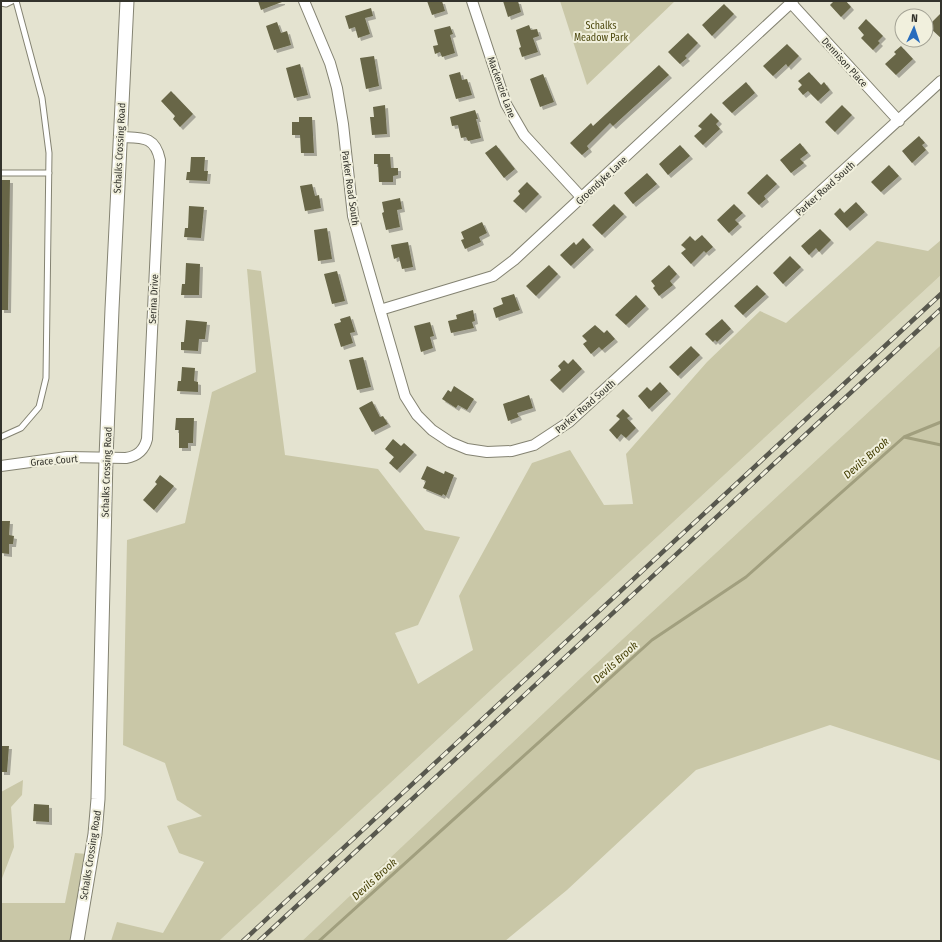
<svg xmlns="http://www.w3.org/2000/svg" width="942" height="942" font-family="'Fira Sans Condensed',sans-serif">
  <defs>
    <filter id="shadow"><feDropShadow dx="3" dy="3" stdDeviation="0" flood-color="#0004"/></filter>
  </defs>
  <rect width="100%" height="100%" fill="#e4e3d0"/>
  <path fill="#dad9bf" d="M941 275V345L585 674 302 941H219Z"/>
  <path fill="#c9c7a7" d="M560 1H675L587 85Z
    M941 240V275L219 941H111L117 922 163 933 204 862 179 853 167 826 202 816 177 800 165 763 123 745 127 540 185 523 212 392 256 372 247 269 261 271 285 455 378 469 425 530 460 537 418 625 395 633 418 684 473 650 459 596 532 463 570 450 604 505 633 504 626 454 707 362 760 311 786 323 877 241 928 251Z
    M941 345V761L830 725 696 770 567 890 505 941H302L585 674Z
    M23 780 22 795 11 807 14 847 1 881V792Z
    M75 853 87 854 70 941H1V903H65Z"/>
  <g fill="none" stroke-linecap="round" stroke-linejoin="round">
    <path stroke="#a19f7e" stroke-width="3" d="M904 437 941 445
      M319 941 652 640 746 577 904 437 941 422"/>
  </g>
  <path fill="#676647" filter="url(#shadow)" d="M258 1H282V2L261 10Z
    M427 1H442L445 11 432 15Z
    M503 1H518L521 12 508 17Z
    M834 1H846L851 7 841 17 830 5Z
    M724 4 734 14 712 36 702 25Z
    M371 8 373 16 365 18 370 34 358 38 355 27 349 29 345 16Z
    M941 13V38L928 26Z
    M866 19 883 36 878 41 880 43 873 50 861 38 864 35 858 28Z
    M277 22 281 33 287 31 291 45 274 50 266 26Z
    M529 25 531 30 537 29 539 36 533 38 538 52 522 57 519 48 521 47 516 30Z
    M450 26 453 34 450 35 455 53 442 57 440 52 435 54 433 46 438 45 434 30Z
    M688 33 698 43 685 56 687 58 680 64 668 52Z
    M787 44 799 56 788 67 786 64 773 76 763 66Z
    M901 46 913 59 896 75 885 64 896 54 894 52Z
    M374 56 379 86 366 89 360 58Z
    M300 64 308 95 294 98 286 68Z
    M659 65 669 75 613 126 610 123 587 146 589 149 582 155 570 143 591 123 593 126Z
    M460 72 462 80 467 79 472 95 456 99 449 75Z
    M809 72 821 85 824 82 830 90 818 101 808 91 803 95 798 89 802 85 798 81Z
    M543 74 554 102 540 107 530 79Z
    M746 82 755 93 732 113 722 103Z
    M171 91 193 114 180 127 173 119 175 116 161 101Z
    M385 105 387 134 372 135 370 117H374L373 107Z
    M842 105 852 115 835 132 825 122Z
    M475 110 478 119H476L481 138 468 141 466 137 461 138 458 125 452 126 450 117Z
    M711 113 719 121 716 124 720 129 703 145 694 136 702 129 698 126Z
    M299 117H312L314 153H301L300 135H292V122H299Z
    M919 136 925 143 922 145 926 150 912 163 902 151Z
    M800 143 808 153 800 159 804 163 791 173 780 160Z
    M496 145 515 169 504 178 485 153Z
    M680 145 690 156 668 175 659 164Z
    M374 154H390L391 168H398V175L393 176V182H379L378 164H374Z
    M191 157H205L204 171H208L207 181 186 180 187 172H190Z
    M889 165 899 176 881 192 871 182Z
    M647 173 657 184 633 204 624 193Z
    M767 174 777 184 764 196 766 199 759 205 747 193Z
    M1 180H10L8 310H1Z
    M527 182 539 194 523 210 513 201 520 194 518 191Z
    M312 184 315 196 319 195 321 208 305 211 300 186Z
    M400 198 402 209 397 210 400 227 386 230 382 213 384 212 382 202Z
    M856 202 865 212 847 228 834 214 840 208 844 213Z
    M614 204 624 214 602 235 592 225Z
    M734 204 743 213 735 220 739 224 729 233 717 220Z
    M189 206 204 207 201 238 184 237 185 228H188Z
    M482 222 487 233 479 237 481 242 465 249 461 240 464 239 461 232Z
    M327 228 332 259 318 261 314 230Z
    M820 229 831 240 819 252 816 248 809 255 801 246Z
    M702 235 713 247 706 253 704 251 691 264 681 253 686 249 681 245 690 236 695 241Z
    M583 238 591 247 571 266 560 255 574 242 576 245Z
    M408 242 413 267 402 269 399 257 394 259 391 245Z
    M790 256 801 267 783 284 773 273Z
    M186 263 200 264 199 295H181L182 284H185Z
    M549 265 558 274 536 296 526 286Z
    M669 265 677 274 670 281 673 285 659 296 653 288 655 286 651 281Z
    M337 271 345 301 332 304 324 274Z
    M757 285 766 294 743 315 734 306Z
    M514 294 520 310 496 318 493 308 503 304 501 298Z
    M636 295 646 306 626 325 615 315Z
    M473 310 475 321 472 322 474 328 451 333 448 321 457 319 456 315Z
    M350 316 355 332 350 333 353 343 341 347 334 324 341 322 340 319Z
    M722 319 731 329 717 342 715 340 713 342 705 334Z
    M186 320 207 322 205 339H199L198 351 181 350V342H184Z
    M430 322 434 336 430 337 433 348 421 352 414 326Z
    M595 325 604 333 607 330 615 339 602 350 599 347 591 354 583 344 587 341 582 336Z
    M691 346 700 355 678 376 669 367Z
    M363 357 371 387 357 390 349 360Z
    M573 359 582 369 560 390 550 380 561 370 558 366 564 360 568 364Z
    M182 367 195 368 194 381 198 382V392L177 391 178 381H181Z
    M660 382 668 391 649 409 638 396 647 387 651 391Z
    M454 386 474 399 467 410 458 405 456 408 442 399 448 390 451 392Z
    M529 395 533 408 517 413 519 417 508 421 503 404Z
    M372 401 380 417 383 416 388 424 372 432 359 408Z
    M623 409 630 416 627 418 636 428 626 438 621 434 617 439 609 430 620 419 616 416Z
    M176 418H194L193 443H188V448H179V430H175Z
    M393 439 401 446 404 443 414 452 397 470 389 463 394 457 385 449Z
    M427 466 444 474 445 471 454 475 446 496 443 494 442 496 423 488 426 481 421 479Z
    M160 475 174 486 154 510 143 500 157 484 155 482Z
    M1 521H10L9 535 14 536 13 544H9V554L1 553Z
    M1 746H9L7 772H1Z
    M34 804 49 805V822L33 821Z"/>
  <g fill="none" stroke-linecap="round" stroke-linejoin="round">
    <defs>
      <path id="service" d="M1 3 6 4 12 1
        M1 173H49
        M1 437 21 428 39 407 46 378 49 153 42 98 16 1"/>
      <path id="minor" d="M304 1 330 63 337 88 343 124 353 216 405 396 417 415 432 430 450 442 467 449 487 452 512 451 534 445 569 422 941 81
        M472 1 506 104 524 135 582 198
        M791 3 899 121
        M380 310 493 276 514 260 793 1
        M1 466 67 457 126 458C137 456 144 451 147 439L160 160C155 135 141 138 120 137"/>
      <path id="tertiary" d="M77 941 95 834 98 799 106 458 112 309 127 1"/>
    </defs>
    <use href="#service" stroke="#848372" stroke-width="7"/>
    <use href="#minor" stroke="#848372" stroke-width="12"/>
    <use href="#tertiary" stroke="#848372" stroke-width="15"/>
    <use href="#service" stroke="#fff" stroke-width="5"/>
    <use href="#minor" stroke="#fff" stroke-width="10"/>
    <use href="#tertiary" stroke="#fff" stroke-width="13"/>
    <defs>
      <path id="rail" d="M243 941 941 294
        M259 941 941 309"/>
    </defs>
    <use href="#rail" stroke="#58584e" stroke-width="4.5"/>
    <use href="#rail" stroke="#f1f0dd" stroke-width="3" stroke-dasharray="9" stroke-linecap="butt"/>
  </g>
  <g text-anchor="middle" stroke-width="4" stroke-linejoin="round" paint-order="stroke">
    <g font-size="10" fill="#4b470c" stroke="#f1f0dd">
      <text x="601" y="29">Schalks<tspan x="601" dy="12">Meadow Park</tspan></text>
    </g>
    <g font-size="10" fill="#33332c" stroke="#f1f0dd">
      <text transform="translate(845 62) rotate(48)" y="4">Dennison Place</text>
      <text transform="translate(502 87) rotate(70)" y="4">Mackenzie Lane</text>
      <text transform="translate(119 148) rotate(-87)" y="4">Schalks Crossing Road</text>
      <text transform="translate(601 180) rotate(-43)" y="4">Groendyke Lane</text>
      <text transform="translate(351 188) rotate(82)" y="4">Parker Road South</text>
      <text transform="translate(825 188) rotate(-42)" y="4">Parker Road South</text>
      <text transform="translate(153 299) rotate(-87)" y="4">Serina Drive</text>
      <text transform="translate(585 406) rotate(-41)" y="4">Parker Road South</text>
      <text transform="translate(54 460) rotate(-5)" y="4">Grace Court</text>
      <text transform="translate(106 472) rotate(-88)" y="4">Schalks Crossing Road</text>
      <text transform="translate(90 855) rotate(-81)" y="4">Schalks Crossing Road</text>
    </g>
    <g font-size="11" font-style="italic" fill="#413c00" stroke="#f1f0dd">
      <text transform="translate(866 458) rotate(-41)" y="4">Devils Brook</text>
      <text transform="translate(615 662) rotate(-42)" y="4">Devils Brook</text>
      <text transform="translate(374 879) rotate(-42)" y="4">Devils Brook</text>
    </g>
  </g>
  <rect width="942" height="942" fill="none" stroke="#33332c" stroke-width="4"/>
  <g transform="translate(914 28) rotate(3)"><circle r="19" fill="#f1f0dd" stroke="#a5a496"/>
  <path d="M0-3L7 15L0 10L-7 15Z" fill="#276cbd"/>
  <text y="-6" font-size="11" font-weight="bold" text-anchor="middle" fill="#33332c">N</text>
  </g>
</svg>
